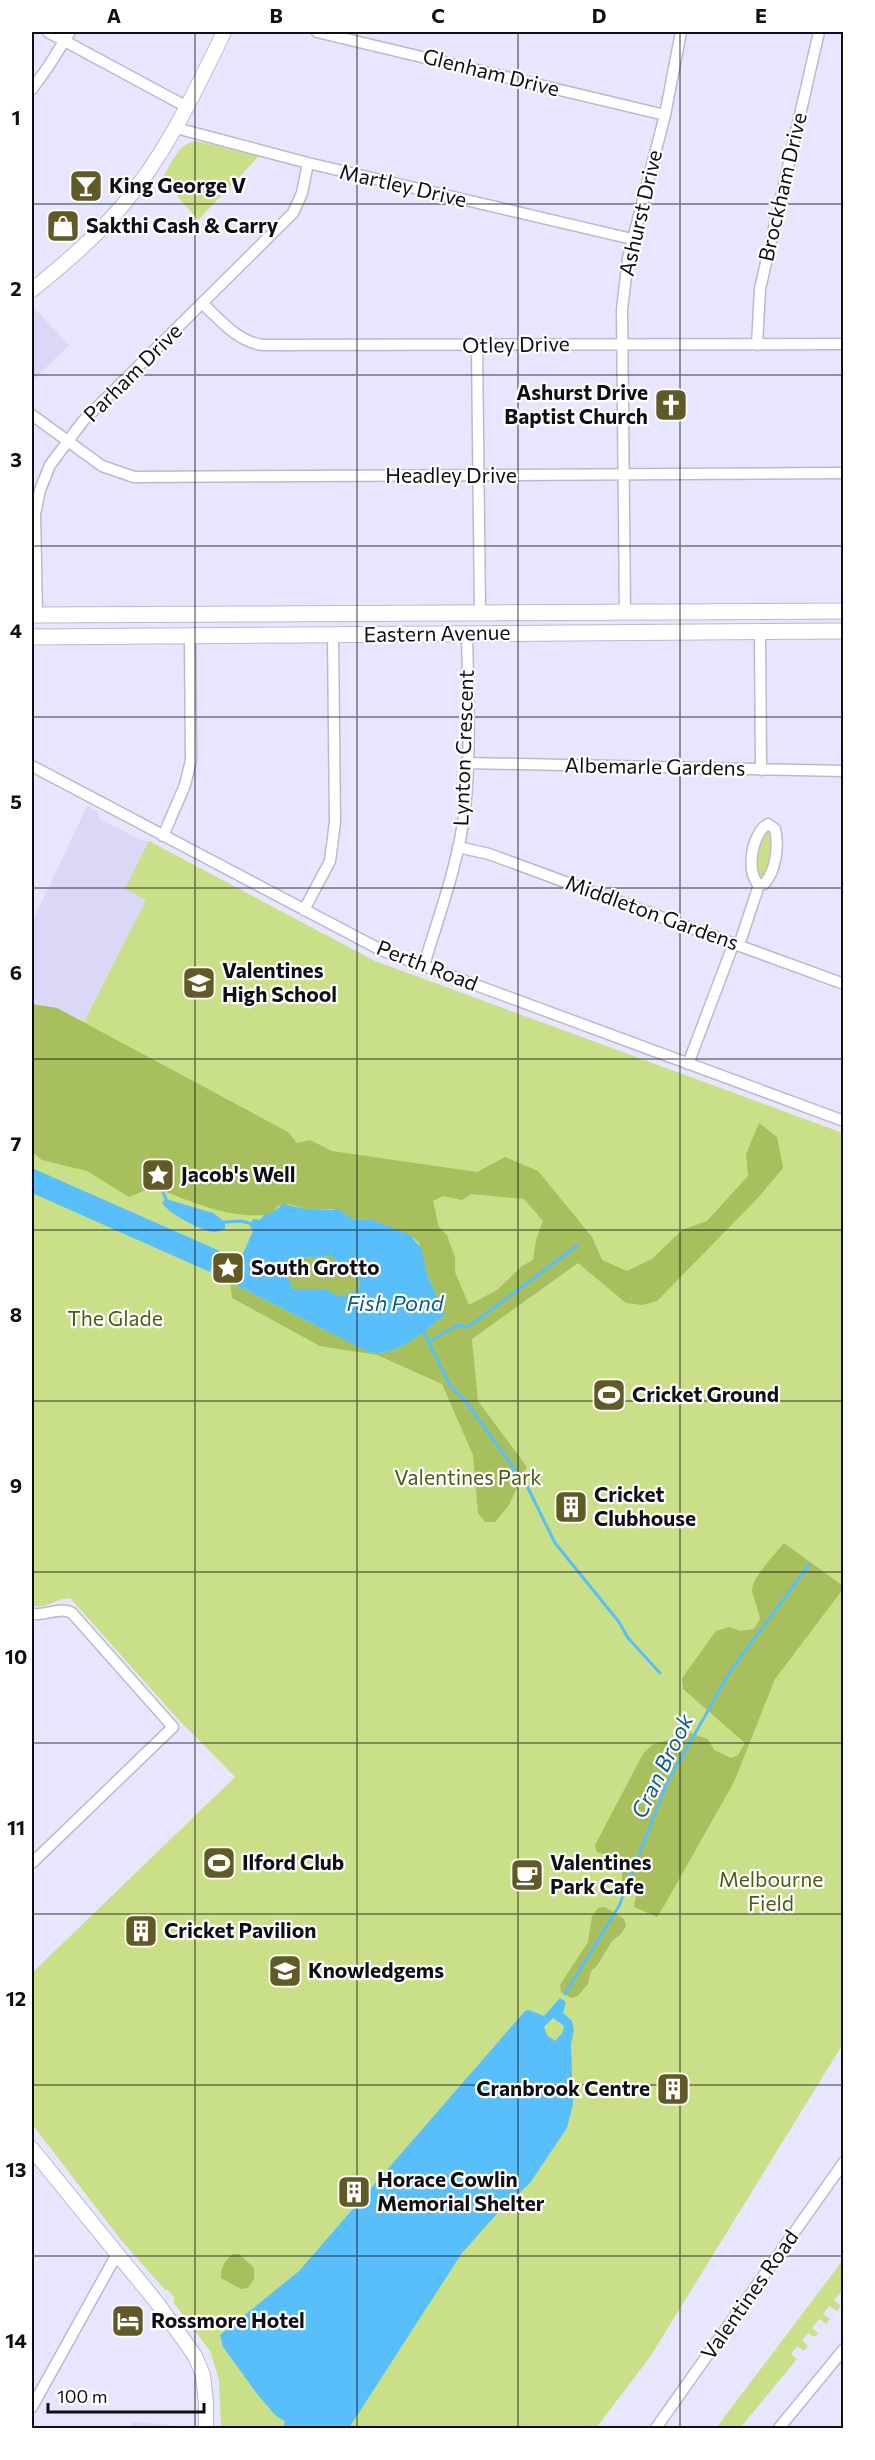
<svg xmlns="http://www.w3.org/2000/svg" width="875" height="2460" font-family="Commissioner,sans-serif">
  <rect width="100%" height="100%" fill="#e8e5fe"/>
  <path fill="#dbd8f7" d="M33 307 69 345 32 381V308Z
    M87 806 97 811 98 818 143 841H152L288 1132 57 1008 32 1004V922Z
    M131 2422 169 2425 193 2426V2428H131Z"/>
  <path fill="#cae088" d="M196 141 259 156 198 220 162 178C171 165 178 143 196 141Z
    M769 830C778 845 771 866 761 880L758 877C754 861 758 846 765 831Z
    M149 841 375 961 843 1133V2044L650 2357 596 2428H221L219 2380 210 2351 174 2303V2297L168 2290H165L121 2240 32 2124V1973L235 1777 175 1716 71 1599C57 1596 47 1611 32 1605V1004L57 1008 84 1022 146 900 125 889Z
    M843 2260V2295L840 2293 834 2300 841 2306 837 2311 829 2306 823 2314 830 2319 826 2324 819 2319 812 2328 818 2333 815 2337 808 2333 802 2340 808 2346 804 2351 797 2346 791 2354 797 2359 740 2428H716Z"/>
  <path fill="#a8bf5d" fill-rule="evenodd" d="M32 1004 57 1008 288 1132 297 1143 310 1140 332 1151 477 1172 505 1157 538 1171 592 1237 602 1260 627 1271 652 1259 682 1230 707 1221 748 1176 746 1154 759 1123 777 1137 783 1168 756 1200 657 1301 642 1305 626 1303 578 1263 472 1339 478 1401 527 1467 509 1505 495 1522H485L478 1513 473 1455 442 1384 377 1355 320 1346 232 1298 230 1282 368 1352C396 1359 424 1331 445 1315L426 1272 419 1243 414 1238 366 1219 355 1220 333 1209H306L289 1204 278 1206 272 1214C231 1221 191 1201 153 1187L129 1197 87 1171 42 1160 32 1152ZM471 1194 524 1199 543 1221 536 1240 533 1260 522 1266 497 1290 469 1305 455 1272V1257L447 1235 439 1227 433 1201 443 1196 462 1200Z
    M331 1256 360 1282 357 1291 339 1298 326 1289 293 1290 285 1271 297 1258Z
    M784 1543 843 1586V1589L775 1679 734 1782 664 1906 657 1917 634 1907 637 1890 622 1881V1858L615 1853 606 1855 597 1852 595 1845 643 1754 652 1745 690 1733 708 1739 714 1750 731 1758 738 1755 745 1743 683 1689 682 1678 716 1631 729 1627 740 1631 754 1629 760 1619C759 1611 753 1597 752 1591 751 1579 776 1553 784 1543Z
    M605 1907 624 1919 626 1926 621 1934 612 1941 597 1966 591 1971 588 1984 578 1996 571 1998 561 1992 560 1985 588 1942 592 1916 598 1908Z
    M233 2254H239L254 2268V2279L248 2288 241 2289 221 2278C221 2267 224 2261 233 2254Z"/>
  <path fill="#59bffa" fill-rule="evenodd" d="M32 1168 220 1251 210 1272 32 1193Z
    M166 1199 213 1213 225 1222V1229C224 1229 217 1232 216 1232 204 1233 168 1213 162 1203Z
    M283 1204 306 1209 339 1210 355 1220 370 1219 410 1235 422 1249 426 1272 445 1315C424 1331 396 1359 368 1352L230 1282 253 1231 250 1227 253 1219 260 1220 264 1215 272 1213ZM331 1256 360 1282 357 1291 339 1297 326 1289H293L285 1271 297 1258Z
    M560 1998 566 2002 563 2013 572 2021 574 2030 571 2044 573 2104 567 2128 530 2183 495 2216 462 2253 349 2428H287L284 2425 285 2421 276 2416 258 2395 223 2347 220 2335 299 2271 525 2011 529 2010 544 2016ZM553 2018 564 2026 563 2032 555 2041 547 2035 544 2027Z"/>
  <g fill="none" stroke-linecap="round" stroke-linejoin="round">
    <path stroke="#59bffa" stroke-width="3" d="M158 1175V1178
      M159 1183 166 1199
      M225 1222 241 1221 252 1224
      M232 1268 236 1270
      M423 1331 450 1385 466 1402 527 1486 555 1543 619 1622 628 1638 660 1673
      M429 1341 458 1325 468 1327 578 1245
      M565 1994 619 1906 667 1783 731 1670 809 1565"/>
    <defs>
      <path id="minor" d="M48 32 187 107
        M317 32 665 115
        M32 89 48 67 70 32
        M176 128 308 163 632 239
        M203 304C221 321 237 341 262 345L844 344
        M757 345 760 289 819 32
        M477 346 480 613
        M32 415 102 466 134 477 844 473
        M625 613 622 310 628 258 665 115 681 32
        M37 616 35 514 40 490 50 465 83 421 293 213 302 193 308 163
        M760 632 761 770
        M467 763 844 771
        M32 766 381 950 844 1121
        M768 824 775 829C779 846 776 871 764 884L759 885C745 872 752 833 768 824Z
        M163 836 185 785 191 760 190 636
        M458 847 489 854 844 984
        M304 910 330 861 335 822 333 636
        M424 965C439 915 459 862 465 809 471 751 468 692 467 633
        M688 1064 732 948 741 939 759 885
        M32 1614C45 1616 61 1606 72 1613L173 1727 32 1863
        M32 2407 117 2254
        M656 2428 844 2162
        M779 2428 844 2349"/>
      <path id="major" d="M32 290C64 264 95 238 122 206 166 154 195 92 224 32
        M32 2149 158 2304 195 2356 203 2375 206 2403V2428"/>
      <path id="highway" d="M32 615 844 611
        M32 637 844 631"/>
    </defs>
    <use href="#minor" stroke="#bbb9d0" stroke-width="13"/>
    <use href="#major" stroke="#bbb9d0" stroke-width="16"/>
    <use href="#highway" stroke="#bbb9d0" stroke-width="17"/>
    <use href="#minor" stroke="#fff" stroke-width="10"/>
    <use href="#major" stroke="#fff" stroke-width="14"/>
    <use href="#highway" stroke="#fff" stroke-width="15"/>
  </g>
  <path fill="none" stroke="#0f0e16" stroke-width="1.5" stroke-opacity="0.55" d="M195 32V2428M357 32V2428M518 32V2428M680 32V2428M32 204H844M32 375H844M32 546H844M32 717H844M32 888H844M32 1059H844M32 1230H844M32 1401H844M32 1572H844M32 1743H844M32 1914H844M32 2085H844M32 2256H844"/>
  <defs>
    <symbol id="bar-square" viewBox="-11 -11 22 22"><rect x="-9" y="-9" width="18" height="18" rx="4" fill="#615a26" stroke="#fff"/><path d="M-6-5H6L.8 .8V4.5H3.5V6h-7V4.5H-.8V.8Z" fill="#fff"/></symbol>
    <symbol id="shop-square" viewBox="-11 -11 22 22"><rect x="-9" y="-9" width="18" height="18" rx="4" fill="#615a26" stroke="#fff"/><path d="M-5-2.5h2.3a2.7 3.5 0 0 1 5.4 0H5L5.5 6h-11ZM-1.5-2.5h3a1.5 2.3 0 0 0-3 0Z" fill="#fff"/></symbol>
    <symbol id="church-square" viewBox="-11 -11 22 22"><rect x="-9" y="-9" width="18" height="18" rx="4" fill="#615a26" stroke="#fff"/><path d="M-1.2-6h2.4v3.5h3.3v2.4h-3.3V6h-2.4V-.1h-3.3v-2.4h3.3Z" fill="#fff"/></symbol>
    <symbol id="school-square" viewBox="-11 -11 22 22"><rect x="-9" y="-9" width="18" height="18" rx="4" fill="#615a26" stroke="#fff"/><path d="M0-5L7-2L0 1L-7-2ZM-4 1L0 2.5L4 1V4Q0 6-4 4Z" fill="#fff"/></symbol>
    <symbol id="sight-square" viewBox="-11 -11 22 22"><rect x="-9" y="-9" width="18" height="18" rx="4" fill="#615a26" stroke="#fff"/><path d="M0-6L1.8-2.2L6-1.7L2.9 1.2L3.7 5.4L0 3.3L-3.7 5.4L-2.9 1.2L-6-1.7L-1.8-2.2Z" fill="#fff"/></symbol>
    <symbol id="stadium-square" viewBox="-11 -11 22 22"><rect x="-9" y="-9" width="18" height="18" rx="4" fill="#615a26" stroke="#fff"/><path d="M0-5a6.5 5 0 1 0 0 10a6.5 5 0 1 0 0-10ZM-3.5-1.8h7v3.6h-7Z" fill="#fff"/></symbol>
    <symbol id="building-square" viewBox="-11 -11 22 22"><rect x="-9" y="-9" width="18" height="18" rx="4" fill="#615a26" stroke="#fff"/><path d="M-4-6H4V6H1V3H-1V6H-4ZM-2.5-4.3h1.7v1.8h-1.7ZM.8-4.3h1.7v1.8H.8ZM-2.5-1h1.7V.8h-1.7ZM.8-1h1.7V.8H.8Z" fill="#fff"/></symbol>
    <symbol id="cafe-square" viewBox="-11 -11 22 22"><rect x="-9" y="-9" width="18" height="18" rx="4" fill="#615a26" stroke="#fff"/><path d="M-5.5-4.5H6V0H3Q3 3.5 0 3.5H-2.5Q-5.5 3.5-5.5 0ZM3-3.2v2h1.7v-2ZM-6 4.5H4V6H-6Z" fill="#fff"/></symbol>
    <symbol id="hotel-square" viewBox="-11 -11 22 22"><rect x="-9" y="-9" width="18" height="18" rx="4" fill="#615a26" stroke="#fff"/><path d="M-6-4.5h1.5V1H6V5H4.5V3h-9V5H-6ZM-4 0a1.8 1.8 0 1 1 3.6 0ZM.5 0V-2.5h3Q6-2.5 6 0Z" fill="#fff"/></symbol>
  </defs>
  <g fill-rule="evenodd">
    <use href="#bar-square" x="67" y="167" width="38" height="38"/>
    <use href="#shop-square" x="44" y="207" width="38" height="38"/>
    <use href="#church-square" x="652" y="386" width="38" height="38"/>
    <use href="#school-square" x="180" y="964" width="38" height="38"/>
    <use href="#sight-square" x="139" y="1156" width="38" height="38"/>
    <use href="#sight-square" x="209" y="1249" width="38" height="38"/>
    <use href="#stadium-square" x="590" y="1376" width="38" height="38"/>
    <use href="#building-square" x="552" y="1488" width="38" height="38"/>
    <use href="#stadium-square" x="200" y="1844" width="38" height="38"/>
    <use href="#cafe-square" x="508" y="1856" width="38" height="38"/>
    <use href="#building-square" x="122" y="1912" width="38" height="38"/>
    <use href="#school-square" x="266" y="1952" width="38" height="38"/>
    <use href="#building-square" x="654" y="2070" width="38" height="38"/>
    <use href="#building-square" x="335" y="2173" width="38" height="38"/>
    <use href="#hotel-square" x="109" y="2302" width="38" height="38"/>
  </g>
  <g text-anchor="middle" stroke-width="4.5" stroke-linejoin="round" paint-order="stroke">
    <g font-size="21" fill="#0f0e16" stroke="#fff">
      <text transform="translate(491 73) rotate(14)" y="7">Glenham Drive</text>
      <text transform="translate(403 186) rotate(13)" y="7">Martley Drive</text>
      <text transform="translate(783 187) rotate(-77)" y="7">Brockham Drive</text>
      <text transform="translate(641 213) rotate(-77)" y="7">Ashurst Drive</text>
      <text transform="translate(516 345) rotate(-1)" y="7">Otley Drive</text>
      <text transform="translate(133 373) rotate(-45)" y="7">Parham Drive</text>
      <text x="451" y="483">Headley Drive</text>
      <text transform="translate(437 634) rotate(-1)" y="7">Eastern Avenue</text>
      <text transform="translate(464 748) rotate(-88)" y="7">Lynton Crescent</text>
      <text transform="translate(655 767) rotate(1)" y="7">Albemarle Gardens</text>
      <text transform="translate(652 913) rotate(20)" y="7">Middleton Gardens</text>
      <text transform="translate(427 966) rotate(21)" y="7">Perth Road</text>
      <text transform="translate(750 2295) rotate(-55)" y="7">Valentines Road</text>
    </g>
    <g font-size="21" font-weight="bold" fill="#0f0e16" stroke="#fff" text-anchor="start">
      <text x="109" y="193">King George V</text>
      <text x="86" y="233">Sakthi Cash &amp; Carry</text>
      <text x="648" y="400" text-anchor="end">Ashurst Drive<tspan x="648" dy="24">Baptist Church</tspan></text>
      <text x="222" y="978">Valentines<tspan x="222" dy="24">High School</tspan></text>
      <text x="181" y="1182">Jacob's Well</text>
      <text x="251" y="1275">South Grotto</text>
      <text x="632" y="1402">Cricket Ground</text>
      <text x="594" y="1502">Cricket<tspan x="594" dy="24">Clubhouse</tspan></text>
      <text x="242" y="1870">Ilford Club</text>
      <text x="550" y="1870">Valentines<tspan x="550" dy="24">Park Cafe</tspan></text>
      <text x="164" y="1938">Cricket Pavilion</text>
      <text x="308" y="1978">Knowledgems</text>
      <text x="650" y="2096" text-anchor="end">Cranbrook Centre</text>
      <text x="377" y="2187">Horace Cowlin<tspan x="377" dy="24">Memorial Shelter</tspan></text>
      <text x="151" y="2328">Rossmore Hotel</text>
    </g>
    <g font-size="21" fill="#4d5b14" stroke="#fff">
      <text x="115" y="1326">The Glade</text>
      <text x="468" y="1485">Valentines Park</text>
      <text x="771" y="1887">Melbourne<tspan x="771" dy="24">Field</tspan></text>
    </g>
    <g font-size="22" font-style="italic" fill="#0d5d83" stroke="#fff">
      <text x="395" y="1311">Fish Pond</text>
      <text transform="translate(662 1766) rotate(-64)" y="8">Cran Brook</text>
    </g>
  </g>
  <rect width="875" height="2460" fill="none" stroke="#ffffff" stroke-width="66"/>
  <path d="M48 2403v9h156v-9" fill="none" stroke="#0f0e16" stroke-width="3"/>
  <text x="57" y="2403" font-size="18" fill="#0f0e16" stroke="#ffffff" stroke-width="4.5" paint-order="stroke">100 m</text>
  <rect x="33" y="33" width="809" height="2394" fill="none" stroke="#0f0e16" stroke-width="2"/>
  <g font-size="20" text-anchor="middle" font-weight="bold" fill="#0f0e16">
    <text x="114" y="23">A</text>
    <text x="276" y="23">B</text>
    <text x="438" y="23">C</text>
    <text x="599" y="23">D</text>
    <text x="761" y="23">E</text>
    <text x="16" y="125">1</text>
    <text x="16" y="296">2</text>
    <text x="16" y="467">3</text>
    <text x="16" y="638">4</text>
    <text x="16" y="809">5</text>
    <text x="16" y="980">6</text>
    <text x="16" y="1151">7</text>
    <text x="16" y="1322">8</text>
    <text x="16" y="1493">9</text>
    <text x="16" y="1664">10</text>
    <text x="16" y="1835">11</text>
    <text x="16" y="2006">12</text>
    <text x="16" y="2177">13</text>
    <text x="16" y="2348">14</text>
  </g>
</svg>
